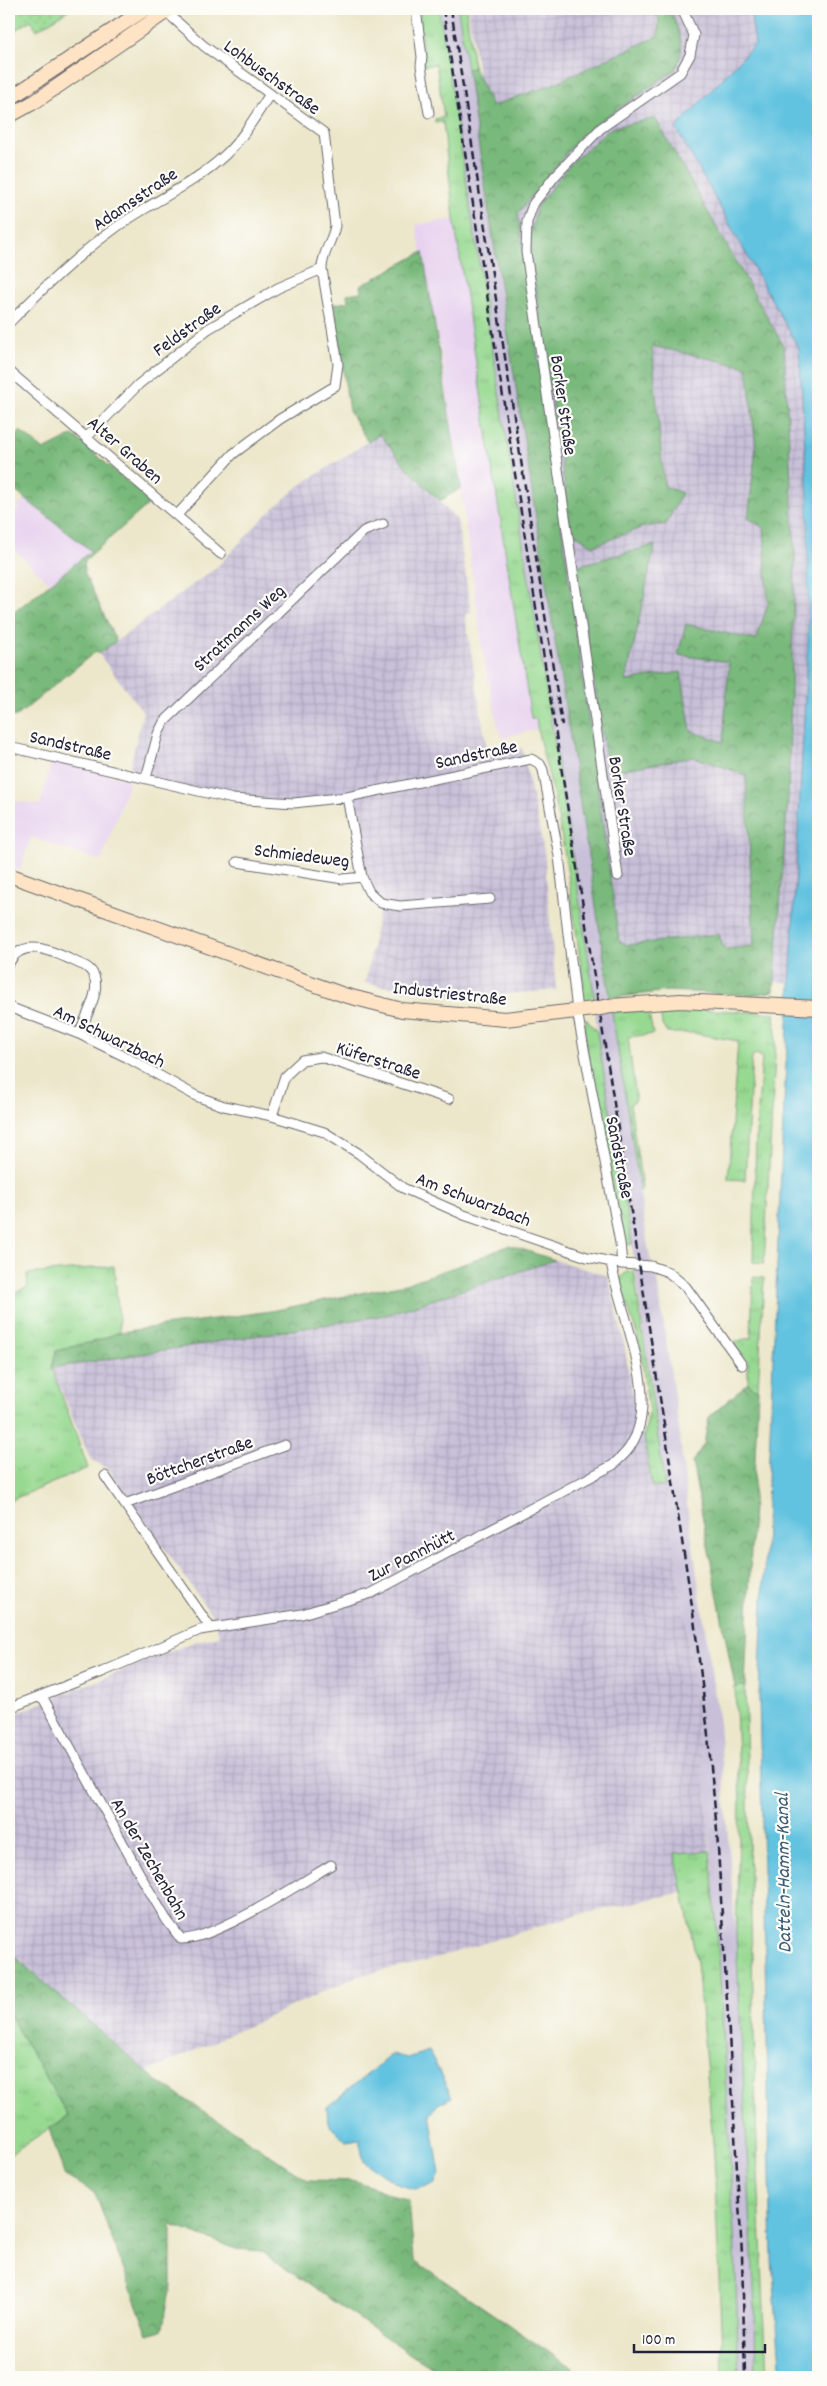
<svg xmlns="http://www.w3.org/2000/svg" width="827" height="2386" font-family="Dekko,sans-serif">
  <defs>
    <pattern id="industrial-grid" width="8" height="8" patternUnits="userSpaceOnUse" patternTransform="scale(1.25)"><rect width="8" height="8" fill="#c8bfd8"/><path d="M0 4h8M4 0v8" fill="none" stroke="#aca4ba"/></pattern>
    <pattern id="grass-tufts" width="24" height="20" patternUnits="userSpaceOnUse" patternTransform="scale(1.25)"><rect width="24" height="20" fill="#97d991"/><path d="M3 7l-1-3M5 7V3M7 7l1-3M15 17l-1-3M17 17v-4M19 17l1-3" fill="none" stroke="#82ba7e"/></pattern>
    <pattern id="forest-crowns" width="20" height="18" patternUnits="userSpaceOnUse" patternTransform="scale(1.25)"><rect width="20" height="18" fill="#79b97b"/><path d="M2 6a3 3 0 1 1 6 0M12 15a3 3 0 1 1 6 0" fill="none" stroke="#639666"/></pattern>
    <pattern id="park-dots" width="8" height="8" patternUnits="userSpaceOnUse" patternTransform="scale(1.25)"><rect width="8" height="8" fill="#97d991"/><path d="M2 2h.1M6 6h.1" fill="none" stroke="#82ba7e" stroke-width="1.8" stroke-linecap="round"/></pattern>
  </defs>
  <rect width="100%" height="100%" fill="#fdfcf7"/>
  <filter id="ink" filterUnits="userSpaceOnUse"><feTurbulence type="fractalNoise" baseFrequency=".02" numOctaves="2"/><feDisplacementMap in="SourceGraphic" scale="10" xChannelSelector="R" yChannelSelector="G"/><feConvolveMatrix kernelMatrix="1 2 1 2 8 2 1 2 1" color-interpolation-filters="sRGB"/></filter>
  <filter id="wash" filterUnits="userSpaceOnUse"><feTurbulence type="fractalNoise" baseFrequency=".0096" numOctaves="4" result="noise"/><feDisplacementMap in="SourceGraphic" scale="20" xChannelSelector="R" yChannelSelector="G"/><feGaussianBlur stdDeviation="1.12" result="paint"/><feColorMatrix in="noise" values="0 0 0 0 0 0 0 0 0 0 0 0 0 0 0 0 0 1.4 0 .05"/><feComposite in="paint" operator="in"/></filter>
  <g filter="url(#wash)">
    <rect width="100%" height="100%" fill="#ece7ca"/>
    <path fill="#e7d2ef" d="M454 219 531 718H536L537 729 503 738 498 727 484 658 442 358 416 225Z
      M30 495 91 551 50 583 9 545V517L15 513 19 508 17 506Z
      M52 761 130 780 101 861 31 837 20 870 9 866V800L40 805Z"/>
    <path fill="url(#industrial-grid)" d="M468 9H818V983L618 977Z
      M380 434 407 468 457 520 471 612 465 615 488 756 522 748 544 851 556 990 480 996 414 991 365 983 381 903 369 892 347 797 294 803 233 799 146 778 130 767 143 712 99 654 218 566 266 515 299 486Z
      M555 1260 608 1276 624 1344 636 1414 644 1436 652 1487H665L691 1656 709 1822 710 1851 675 1853 683 1892 573 1916 423 1962 358 1976 147 2072 9 1952V1716L194 1642 220 1636 211 1614 109 1470 90 1458 52 1368 386 1315Z"/>
    <path fill="#c8bfd8" d="M439 9H458L649 1253 657 1280 679 1428 688 1513 719 1723 736 1936 755 2307 756 2377H739L735 2254 719 1957 709 1822 691 1656 665 1487 632 1244 597 1032 593 986Z"/>
    <path fill="url(#grass-tufts)" stroke="#5c7e66" d="M419 9H439L595 1000 582 1001 578 989 584 987C575 926 568 864 555 803 550 774 539 747 536 718H531L454 219 443 122 435 123V119L444 117 436 64 424 66Z
      M458 9H466L474 68 467 69Z
      M648 1009 653 1034 628 1037 636 1100 630 1104 642 1187 640 1191 612 1012Z
      M690 1009 774 1013 776 1035 764 1264 753 1262 756 1134 762 1058 757 1054 752 1056 745 1180 728 1179 738 1041 693 1033H667L662 1025 660 1010Z
      M586 1018 597 1032 632 1244 623 1245 584 1033Z
      M114 1266 120 1332 100 1340 56 1351 52 1368 88 1468 9 1501V1295L28 1287 27 1274Z
      M634 1271 665 1487H652L644 1436 649 1412 640 1344 621 1285V1277L627 1272Z
      M753 1277 764 1278 758 1391 748 1383V1361L732 1342 751 1338Z
      M745 1686 757 2148 767 2377H756L755 2307 736 1936 740 1802 735 1687Z
      M710 1851 719 1957 735 2254 739 2377H723L714 2154 697 1963 675 1853Z
      M9 2014 68 2116 9 2155Z"/>
    <path fill="url(#forest-crowns)" stroke="#4e6e5b" d="M652 9H670C679 33 688 46 675 70L582 134 518 213 619 941 628 945 719 934 724 949 754 946 746 775 694 757 608 772 576 566 655 545 626 681 681 672 691 731 723 742 729 662 678 655 686 624 756 640 768 604 764 528 748 518 756 448 747 367 652 346 664 486 682 493 666 524 643 527 593 546 571 531 529 241 537 206 571 163 611 128 655 118 784 347 795 558 788 796 774 991 755 995 668 991 610 998 467 69 474 68 492 106 551 85 658 36 659 19Z
      M423 252 461 488 440 501 407 468 380 434 368 442 349 411 334 304 348 302 347 294 361 292 360 286Z
      M20 431 44 450 73 435 151 502 85 560 84 572 116 641 99 654 96 651 16 717 9 715V616L91 551 9 486V446Z
      M509 1245 555 1260 386 1315 52 1368 56 1351 100 1340 120 1332 271 1311 405 1284 472 1261Z
      M748 1383 758 1391 745 1686 735 1687 692 1462 704 1444 709 1417Z
      M9 1952 156 2080 308 2180 356 2181 409 2201 414 2260 585 2377H449L413 2356 260 2251 237 2249 171 2225V2286L162 2331 148 2335 95 2193 65 2176 49 2129 68 2116 9 2014Z"/>
    <path fill="url(#park-dots)" stroke="#5c7e66" d="M9 9H70L37 30 31 20 9 35Z"/>
    <path fill="#62c3e0" stroke="#42728e" d="M750 9H816L818 27V2377H781L772 2259 759 1695 783 1121 808 641V499L799 349 676 128 755 44Z
      M429 2051 452 2097 438 2104 430 2114 440 2174 435 2184 415 2189 399 2185 364 2162 359 2139 346 2141 328 2124 327 2107 392 2054 407 2058Z"/>
  </g>
  <g filter="url(#ink)">
    <g fill="none" stroke-linecap="round" stroke-linejoin="round">
      <defs>
        <path id="street" d="M163 9 204 46 324 133 335 226C332 242 322 253 322 269L338 364 335 386 280 419 233 454 177 515
          M416 9 422 57 421 66 429 113
          M9 323C41 290 76 256 114 229 149 203 193 185 225 155 244 137 256 115 270 94
          M9 371 221 554
          M87 437 139 384 208 329 278 288 322 269
          M9 747 233 799 294 803 347 797 531 759 540 764 543 770 559 856 577 1011 620 1243 622 1264
          M146 778 158 734 164 722 364 531 383 524
          M347 797 362 877 369 892 381 903 400 906 490 899
          M237 862 343 879 362 877
          M618 876 526 252 527 222 533 204 555 176 601 128 680 73 690 55 694 35 682 9
          M9 963C25 932 63 957 85 966 109 980 86 1015 79 1034
          M9 1007 79 1034 126 1057 196 1096 224 1106 272 1116 324 1132 358 1153 403 1188 464 1215 587 1257 622 1264 651 1266 668 1272 686 1287 742 1365
          M272 1116 285 1076 302 1060 321 1057 449 1099
          M105 1476 210 1627
          M125 1504 285 1445
          M42 1696 143 1880 166 1919 181 1939C212 1941 301 1883 331 1865
          M9 1708 102 1672 200 1630 302 1614 372 1593 613 1465C619 1459 627 1453 631 1445 662 1396 619 1313 611 1262"/>
        <path id="secondary" d="M9 99 145 9
          M9 116 36 101 170 9
          M9 875 344 995 402 1010 505 1019 594 1009
          M611 1006 680 1001 818 1008"/>
      </defs>
      <use href="#street" stroke="#69676d" stroke-width="11"/>
      <use href="#secondary" stroke="#69676d" stroke-width="16"/>
      <use href="#street" stroke="#fff" stroke-width="9"/>
      <use href="#secondary" stroke="#fee4c5" stroke-width="14"/>
      <path stroke="#22223b" stroke-width="2.5" stroke-dasharray="8 4" stroke-linecap="butt" d="M443 9C525 546 612 1082 694 1619L707 1725 717 1831 742 2254 745 2377
        M451 9 562 725"/>
      <defs>
        <path id="secondary-bridge" d="M594 1009 611 1006"/>
      </defs>
      <use href="#secondary-bridge" stroke="#69676d" stroke-width="16" stroke-linecap="butt"/>
      <use href="#secondary-bridge" stroke="#fee4c5" stroke-width="14"/>
    </g>
  </g>
  <g text-anchor="middle" stroke-width="4.5" stroke-linejoin="round" paint-order="stroke">
    <g font-size="19" fill="#22223b" stroke="#fdfcf7">
      <text transform="translate(273 76) rotate(36)" y="7">Lohbuschstraße</text>
      <text transform="translate(134 198) rotate(-34)" y="7">Adamsstraße</text>
      <text transform="translate(186 328) rotate(-36)" y="7">Feldstraße</text>
      <text transform="translate(565 405) rotate(82)" y="7">Borker Straße</text>
      <text transform="translate(126 449) rotate(41)" y="7">Alter Graben</text>
      <text transform="translate(238 627) rotate(-43)" y="7">Stratmanns Weg</text>
      <text transform="translate(71 744) rotate(13)" y="7">Sandstraße</text>
      <text transform="translate(476 753) rotate(-12)" y="7">Sandstraße</text>
      <text transform="translate(624 806) rotate(81)" y="7">Borker Straße</text>
      <text transform="translate(302 854) rotate(7)" y="7">Schmiedeweg</text>
      <text transform="translate(450 992) rotate(6)" y="7">Industriestraße</text>
      <text transform="translate(110 1035) rotate(26)" y="7">Am Schwarzbach</text>
      <text transform="translate(379 1059) rotate(18)" y="7">Küferstraße</text>
      <text transform="translate(621 1157) rotate(79)" y="7">Sandstraße</text>
      <text transform="translate(474 1198) rotate(21)" y="7">Am Schwarzbach</text>
      <text transform="translate(199 1459) rotate(-20)" y="7">Böttcherstraße</text>
      <text transform="translate(411 1554) rotate(-27)" y="7">Zur Pannhütt</text>
      <text transform="translate(151 1858) rotate(60)" y="7">An der Zechenbahn</text>
    </g>
    <g font-size="20" font-style="italic" fill="#385a75" stroke="#fdfcf7">
      <text transform="translate(782 1873) rotate(-91)" y="7">Datteln-Hamm-Kanal</text>
    </g>
  </g>
  <rect width="827" height="2386" fill="none" stroke="#fdfcf7" stroke-width="30"/>
  <path d="M634 2344v8h131v-8" fill="none" stroke="#22223b" stroke-width="2.5"/>
  <text x="642" y="2344" font-size="15" fill="#22223b" stroke="#fdfcf7" stroke-width="4" paint-order="stroke">100 m</text>
</svg>
